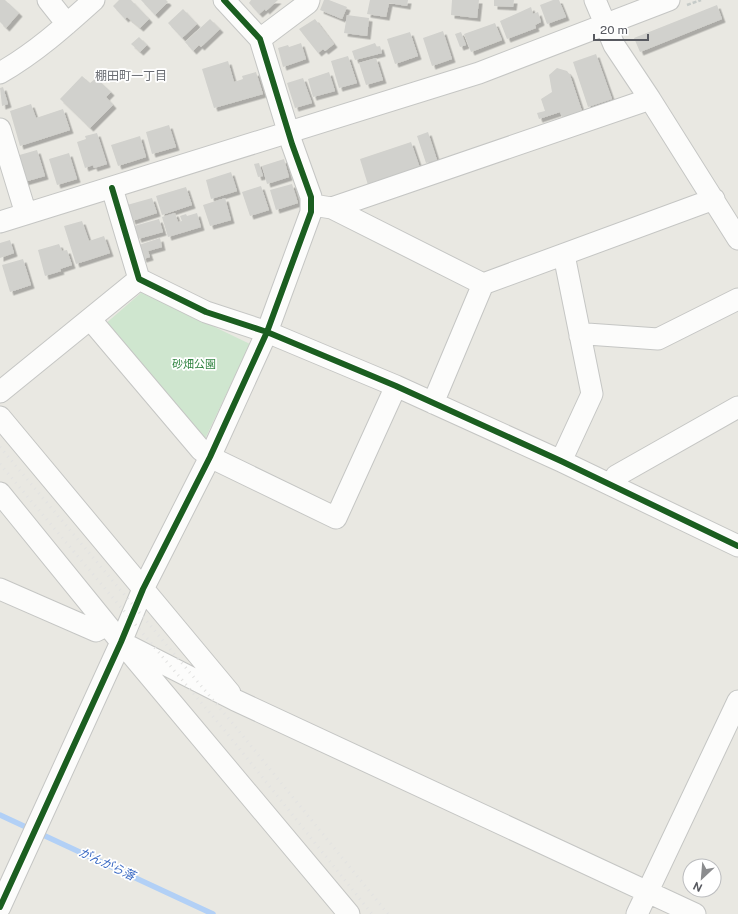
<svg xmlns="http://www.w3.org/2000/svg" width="738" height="914" font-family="'Public Sans','Noto Sans JP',sans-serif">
  <defs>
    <filter id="shadow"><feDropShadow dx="3.5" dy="3.5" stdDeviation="0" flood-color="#0004"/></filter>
  </defs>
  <rect width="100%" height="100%" fill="#e9e8e2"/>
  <path fill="#cfe6cf" d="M142 292 250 344 205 439 104 325Z"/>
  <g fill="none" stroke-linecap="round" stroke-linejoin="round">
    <path stroke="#b2d0f6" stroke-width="5.5" d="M0 815 213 914"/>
  </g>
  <path fill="#d1d1cd" filter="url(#shadow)" d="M0 0H5L19 13 6 28 0 22Z
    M119 0H131L149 19 140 28 127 17 125 19 113 6Z
    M141 0H166L168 2 155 15Z
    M251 0H278L266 11 265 9 259 14 249 3Z
    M324 0H329L347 7 342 19 320 10Z
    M370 0H408L407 6 389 3 386 17 367 14Z
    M452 0H479L477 18 451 15Z
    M494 0H514L513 7 494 6Z
    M553 0H559L566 17 547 24 540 5Z
    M717 5 722 19 640 52 634 38Z
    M531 7 533 14 538 12 541 22 535 25 536 28 507 39 500 21Z
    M183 9 197 24 182 38 168 23Z
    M347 15 369 18 367 36 344 33Z
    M210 19 220 29 201 47 199 45 193 51 185 42Z
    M315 19 334 44 325 51 323 49 318 53 299 29Z
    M495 23 502 40 471 52 464 34Z
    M443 31 452 59 432 66 423 38Z
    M410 32 418 56 395 64 387 39Z
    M461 32 466 45 460 47 455 34Z
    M139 37 147 45 140 52 131 44Z
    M301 43 306 59 283 67 278 48 288 45 289 47Z
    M375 43 377 47 380 46 382 53 355 60 352 51Z
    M596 54 612 99 588 107 573 62Z
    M348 56 357 83 339 88 331 61Z
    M376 58 383 80 366 85 359 63Z
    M228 61 234 82 243 79 242 76 256 72 263 94 214 108 202 69Z
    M557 68 567 71 570 75 582 111 562 117 560 112 539 119 537 113 545 111 541 99 552 92 549 75Z
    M329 72 335 91 313 97 308 79Z
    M82 76 90 83 96 78 111 92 106 97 113 105 90 128 60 99Z
    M303 78 312 103 295 108 287 83Z
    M3 87 8 104 2 106 0 88Z
    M31 104 36 118 63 109 70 130 20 146 10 111Z
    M169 125 176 147 152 154 146 132Z
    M428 132 437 160 426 163 417 136Z
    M97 133 107 164 94 168 93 165 85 168 77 142 86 139 85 136Z
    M140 136 146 157 118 166 111 145Z
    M411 142 420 168 368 185 360 159Z
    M37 150 45 176 24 182 16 156Z
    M69 153 77 179 57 185 49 159Z
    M284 159 289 177 267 184 262 166Z
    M259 163 263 176 258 177 254 164Z
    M231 172 237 191 211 199 206 180Z
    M292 184 298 203 276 210 270 190Z
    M261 186 269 210 250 216 242 192Z
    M186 187 192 205 162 215 156 196Z
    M152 198 157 213 132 221 127 205Z
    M225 198 231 220 210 226 203 205Z
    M175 213 178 222 182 221 180 216 186 214 187 216 197 213 201 227 168 237 162 217Z
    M159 219 163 232 138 239 134 226Z
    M82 221 89 241 104 236 110 253 76 264 64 226Z
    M160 238 162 247 148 251 150 257 143 259 139 245Z
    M10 240 14 253 0 258V243Z
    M59 244 62 251 67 250 72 265 60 269 61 271 45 276 38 250Z
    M23 259 31 285 10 292 2 265Z"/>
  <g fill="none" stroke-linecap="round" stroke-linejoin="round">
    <defs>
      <path id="minor" d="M48 0 67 24
        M595 0 614 45 650 99 738 239
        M260 39 308 3 309 0
        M0 73C35 53 64 27 94 0
        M0 129 26 214
        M112 188 139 279 206 312 267 332 396 386 561 461 738 546
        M312 205 332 208 483 284 714 199
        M332 208 650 99
        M0 222 479 73 669 0
        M90 319 201 450 210 457 336 518 396 386
        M580 336 587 334 658 339 738 299
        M0 392 139 279
        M433 403 483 284
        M0 417 230 693
        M561 461 592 394 564 255
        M611 485 616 476 738 407
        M0 493 121 642 349 914
        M0 589 96 631 107 625
        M121 642 235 700 695 914
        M0 907 121 642 143 589 210 457 267 332 311 212V197L292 144 260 39 224 0
        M637 914 738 701"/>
    </defs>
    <use href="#minor" stroke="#c5c6c4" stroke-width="23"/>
    <path stroke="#c6cbc8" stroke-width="2.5" stroke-dasharray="4 2" stroke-linecap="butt" d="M687 5 701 0"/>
    <use href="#minor" stroke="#fcfcfb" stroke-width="21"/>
    <path stroke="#e2e2e1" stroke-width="3" stroke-dasharray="1 5" stroke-linecap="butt" d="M0 447 234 725 388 914
      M0 464 226 732 372 914"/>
    <defs>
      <path id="cycleway" d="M112 188 139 279 206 312 267 332 396 386 561 461 738 546
        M0 907 121 642 143 589 210 457 267 332 311 212V197L292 144 260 39 224 0"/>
    </defs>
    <use href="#cycleway" stroke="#fff" stroke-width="8"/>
    <use href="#cycleway" stroke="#1b5e20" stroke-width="6"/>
  </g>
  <g text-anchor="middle" stroke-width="3.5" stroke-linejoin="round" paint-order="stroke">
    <g font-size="11" fill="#328542" stroke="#fff">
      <text x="194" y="368">砂畑公園</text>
    </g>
    <g font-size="12" fill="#696c72" stroke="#fff">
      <text x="131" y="80">棚田町一丁目</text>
    </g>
    <g font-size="12" font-style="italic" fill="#3c6bc4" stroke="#fff">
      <text transform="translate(107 864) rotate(25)" y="4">がんがら落</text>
    </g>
  </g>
  <g transform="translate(702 878) rotate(206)"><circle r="19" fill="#ffffff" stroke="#bcbdbf"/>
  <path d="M0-3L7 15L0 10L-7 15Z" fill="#8b8c8e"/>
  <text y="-6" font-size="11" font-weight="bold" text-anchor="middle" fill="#585a60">N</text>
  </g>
  <path d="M594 34v6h54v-6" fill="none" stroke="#585a60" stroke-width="2"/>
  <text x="600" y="34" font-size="12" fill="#585a60" stroke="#ffffff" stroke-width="3" paint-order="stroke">20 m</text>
</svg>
